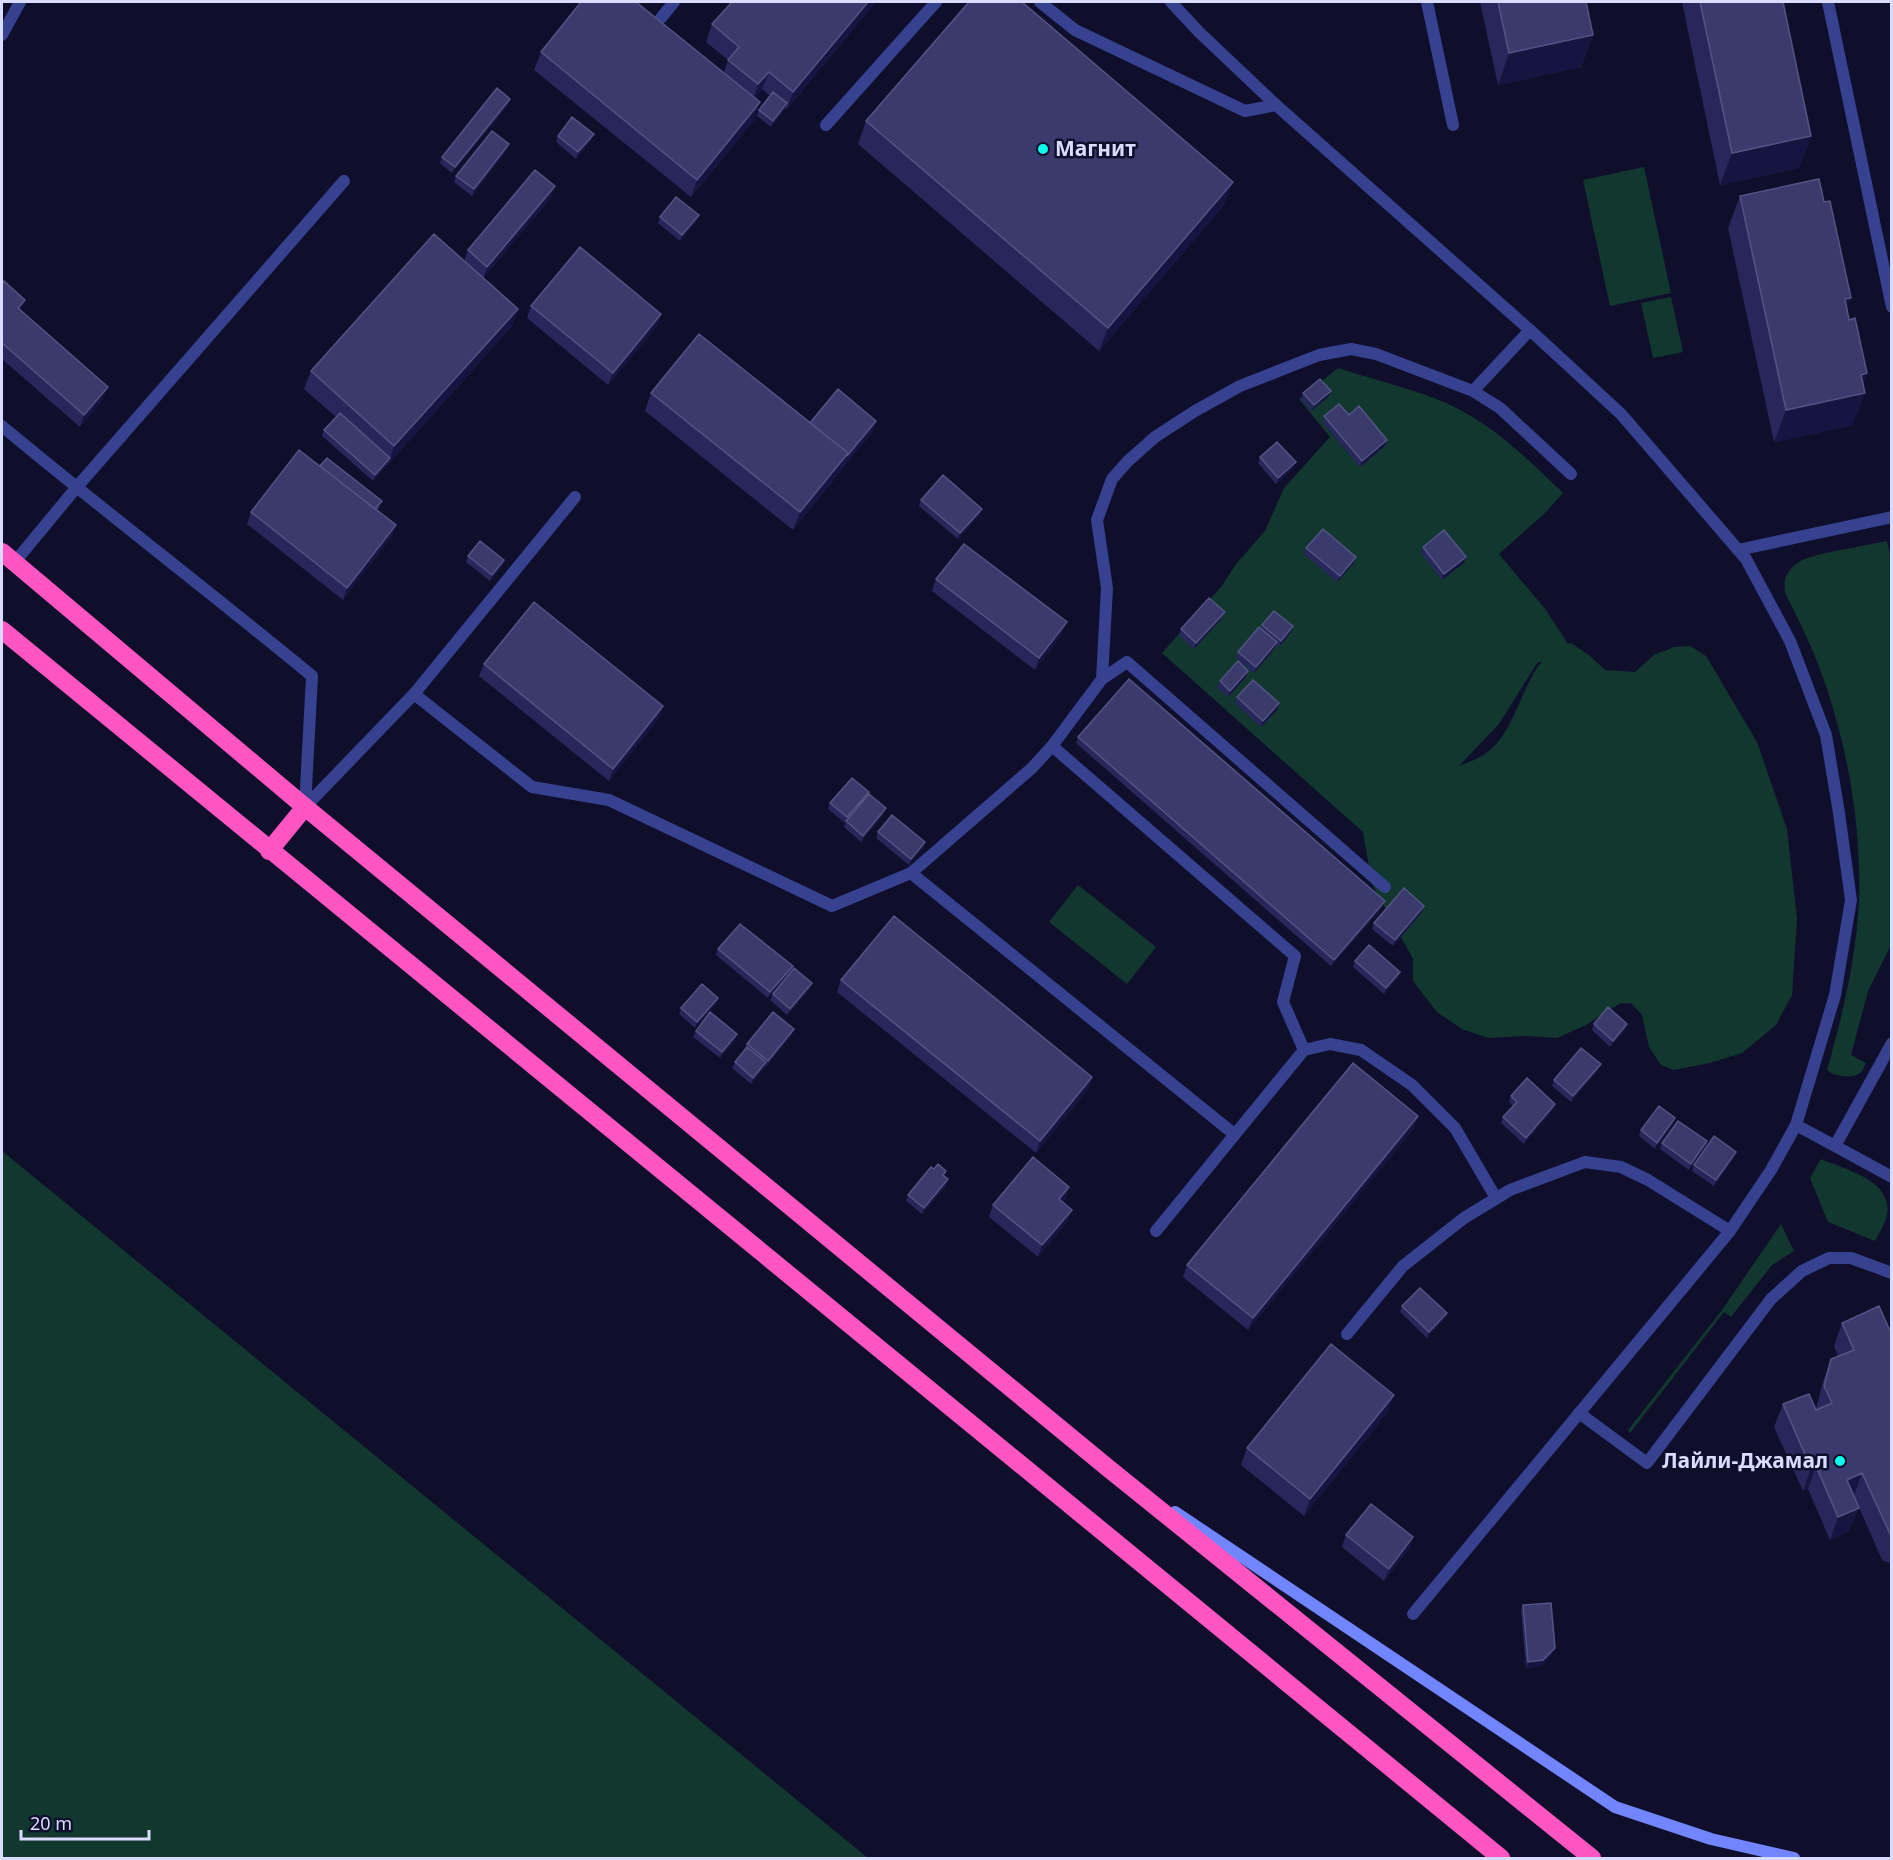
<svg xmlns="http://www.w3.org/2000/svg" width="1893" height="1860" font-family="'Noto Sans',sans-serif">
  <rect width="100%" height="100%" fill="#0f0f2c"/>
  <path fill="#11372f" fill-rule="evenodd" d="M1644 167 1671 293 1610 306 1583 180Z
    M1671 297 1683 352 1653 358 1641 303Z
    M1338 368C1371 379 1406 387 1439 400 1487 419 1526 457 1563 493L1545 513 1499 554 1546 610 1568 644 1571 643 1589 655 1605 670 1635 672 1654 655 1674 647 1690 646 1706 656 1757 742 1787 829 1797 919 1792 995 1776 1025 1742 1053 1710 1063 1674 1070 1661 1065 1649 1047 1642 1015 1631 1003 1619 1004 1586 1025 1557 1038 1528 1036 1488 1038 1462 1029 1437 1012 1413 981V959L1372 884 1363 832 1162 653 1221 587 1237 563 1265 531 1284 488 1330 437 1299 399ZM1542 661C1520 689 1515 729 1489 751 1481 758 1469 762 1459 766L1499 724 1537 663Z
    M1887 541 1892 563 1891 945 1868 991 1851 1055 1866 1063C1864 1066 1863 1070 1861 1072 1854 1080 1832 1076 1827 1070 1845 1007 1862 934 1859 868 1857 797 1842 725 1816 659 1807 636 1796 615 1785 593 1780 559 1816 555 1841 550 1856 547 1871 544 1887 541Z
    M1078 885 1156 947 1127 984 1049 922Z
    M2 1151 868 1858H2Z
    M1821 1159C1846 1170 1893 1180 1887 1215 1885 1224 1879 1233 1875 1241L1828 1222 1810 1178Z
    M1781 1224 1794 1251 1772 1265 1731 1317 1724 1312 1630 1433 1628 1430 1722 1310Z"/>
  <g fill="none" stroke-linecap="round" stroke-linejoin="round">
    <path stroke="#36418f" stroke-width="12" d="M1040 2 1075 30 1245 111 1276 105
      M1427 2 1453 125
      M1828 2 1892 307
      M661 18 674 2
      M2 35 20 2
      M826 125 936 2
      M1473 391 1500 408 1571 474
      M2 426C104 511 209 591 312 676L305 807
      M1738 550 1892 517
      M14 563 76 488 344 181
      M1102 679 1107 588 1097 520 1112 479 1128 461 1155 437 1195 411 1240 386 1319 355 1351 349 1376 354 1473 391 1530 330
      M414 694 575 497
      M1052 746 1295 956 1283 1002 1304 1050
      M305 807 414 694 532 787 609 800 832 906 911 873 1234 1134
      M911 873 1032 768 1052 746 1102 679 1127 662 1385 887
      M1796 1125 1835 1146 1892 1043
      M1835 1146 1892 1177
      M1156 1231 1304 1050 1330 1044 1361 1050 1412 1085 1455 1128 1496 1198
      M1347 1334 1403 1266 1464 1218 1510 1190 1585 1162 1621 1167 1648 1180 1730 1231
      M1579 1413 1647 1463 1771 1299 1802 1271 1829 1258H1851L1892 1273"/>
    <path stroke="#36418f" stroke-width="12" d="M1171 2 1199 32 1276 105 1530 330 1621 414 1746 559 1790 641 1826 735 1839 813 1851 900 1835 995 1796 1125 1771 1170 1730 1231 1413 1614"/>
    <path stroke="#7185ff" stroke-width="12" d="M1175 1512 1615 1807 1711 1839 1794 1858"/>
    <path stroke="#ff55c3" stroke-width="18" d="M2 552 305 807 1108 1468 1592 1858
      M2 630 1501 1858
      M269 851 305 807"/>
  </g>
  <path fill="#28275b" d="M876 2 787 109 786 108 771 127 757 116 759 110 770 96 762 89 755 98 754 120 691 197 534 70 541 52 724 72 728 60 706 42 712 24Z
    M1480 2H1586L1593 35 1581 67 1498 85Z
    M1682 2H1783L1811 136 1799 168 1720 185Z
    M508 105 452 173 440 163 442 157Z
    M866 121 1224 205 1099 351 858 144Z
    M594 134 591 140 576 159 556 142 558 136Z
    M507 150 472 196 454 182 456 176Z
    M1740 196 1847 310 1849 320 1867 373 1863 384 1853 425 1774 442 1728 228Z
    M551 198 483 278 518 309 512 326 373 481 322 436 324 430 336 417 304 389 311 371 464 261 468 250Z
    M699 215 696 222 680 241 658 223 660 217Z
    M2 284 25 300 21 311 103 399 80 427 2 359Z
    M531 306 661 314 657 326 608 385 527 318Z
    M1331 391 1328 397 1311 411 1301 399 1303 393Z
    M651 393 810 423 876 421 872 433 842 468 841 471 793 530 645 411Z
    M1349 415 1387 440 1385 446 1360 467 1322 422 1324 416Z
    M1260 457 1293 468 1276 484 1258 463Z
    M320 466 380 507 377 511 396 525 391 537 343 600 247 524 251 512Z
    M921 500 980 515 958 539 919 506Z
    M1423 547 1464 563 1442 580 1421 553Z
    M1306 548 1354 563 1337 582 1304 554Z
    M468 556 502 566 490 581 466 562Z
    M936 579 1062 634 1035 670 932 591Z
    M1225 612 1222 618 1194 649 1179 635 1181 629Z
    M1262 625 1291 632 1279 647 1276 644 1275 648 1254 673 1236 658 1238 652 1261 628Z
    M484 664 663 706 659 718 609 781 479 676Z
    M1246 677 1228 697 1217 687 1220 681Z
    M1237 697 1277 710 1261 727 1235 703Z
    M1078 737 1383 907 1331 966 1076 743Z
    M869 792 867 795 884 814 861 842 844 827 846 822 845 823 828 809 830 803Z
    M878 832 925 842 923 848 909 865 876 838Z
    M1424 906 1422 912 1393 946 1372 929 1374 923Z
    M718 949 793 966 790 972 768 998 716 955Z
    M1355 961 1400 972 1398 978 1384 994 1353 967Z
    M841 980 1092 1077 1088 1089 1036 1153 837 992Z
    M812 983 810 989 787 1015 770 1000 773 994Z
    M718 998 716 1004 695 1028 679 1014 681 1008Z
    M1594 1024 1625 1030 1610 1047 1592 1030Z
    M696 1031 735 1040 720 1058 693 1037Z
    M792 1035 751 1084 732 1068 735 1062 745 1049 747 1044Z
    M1598 1070 1571 1102 1552 1086 1554 1080Z
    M1511 1096 1555 1104 1553 1110 1524 1144 1501 1123 1503 1117 1513 1106 1509 1102Z
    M1418 1116 1414 1128 1248 1330 1183 1277 1187 1265Z
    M1673 1124 1655 1149 1639 1136 1641 1130Z
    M1707 1141 1705 1147 1689 1170 1660 1149 1662 1143Z
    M1734 1158 1714 1186 1692 1171 1694 1165Z
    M944 1177 946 1186 922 1214 906 1201 908 1195Z
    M1069 1187 1065 1199 1062 1202 1067 1222 1038 1257 989 1217 993 1205Z
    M1402 1306 1444 1319 1427 1338 1400 1312Z
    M1842 1323 1892 1332V1564L1882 1560 1854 1496 1850 1530 1830 1540 1808 1489 1803 1491 1774 1427 1783 1404 1816 1409 1823 1382 1831 1359 1838 1356 1834 1346Z
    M1388 1412 1304 1516 1241 1465 1247 1448Z
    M1346 1535 1413 1537 1409 1549 1384 1581 1342 1547Z
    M1523 1605 1552 1654 1541 1666 1526 1668 1521 1611Z"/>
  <path fill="#161541" d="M868 2H876L787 109 793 92Z
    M1593 35 1581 67 1498 85 1509 53Z
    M769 72 762 89 752 102 758 84Z
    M510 99 508 105 452 173 455 167Z
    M760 102 754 120 691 197 697 180Z
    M787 103 785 109 771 127 773 121Z
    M594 134 591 140 576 159 578 152Z
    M1811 136 1799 168 1720 185 1732 153Z
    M509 144 507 150 472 196 474 189Z
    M1233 182 1224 205 1099 351 1108 328Z
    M555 186 551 198 483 279 487 267Z
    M699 215 696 222 680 241 682 235Z
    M1851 298 1840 330 1845 299Z
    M25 300 21 312 18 308Z
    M518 309 512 326 388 464 394 446Z
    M661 314 657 326 608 385 613 373Z
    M1867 373 1859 395 1865 393 1853 425 1774 442 1786 410 1861 375Z
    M108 387 103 399 80 427 84 415Z
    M1331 391 1328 397 1311 411 1314 405Z
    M876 421 872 433 843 468 847 456Z
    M1387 440 1385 446 1360 467 1362 461Z
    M848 453 841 471 793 530 800 512Z
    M390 458 388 464 373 481 375 475Z
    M1296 462 1293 468 1276 484 1278 478Z
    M982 509 980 515 958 539 960 533Z
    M396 525 391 537 343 600 347 588Z
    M1356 557 1354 563 1337 582 1340 576Z
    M1466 557 1464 563 1442 580 1444 574Z
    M504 560 502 566 490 581 492 575Z
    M1225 612 1222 618 1194 649 1196 643Z
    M1067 622 1062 634 1035 670 1039 658Z
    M1293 626 1291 632 1279 647 1281 641Z
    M1277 642 1275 648 1254 673 1256 667Z
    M1248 671 1246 677 1228 697 1230 691Z
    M1279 703 1277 710 1261 727 1263 721Z
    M663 706 659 718 609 781 613 769Z
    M869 792 866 798 845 823 847 817Z
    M886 808 884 814 861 842 863 836Z
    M925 842 923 848 909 865 911 859Z
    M1385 901 1383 907 1331 966 1334 960Z
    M1424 906 1422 912 1393 946 1395 940Z
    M793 966 790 972 768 998 770 992Z
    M1400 972 1398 978 1384 994 1386 988Z
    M812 983 810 989 787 1015 790 1009Z
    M718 998 716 1004 695 1028 697 1022Z
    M1627 1024 1625 1030 1610 1047 1613 1041Z
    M794 1029 792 1035 766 1067 768 1061Z
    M737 1034 735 1040 720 1058 722 1052Z
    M766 1062 764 1069 751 1084 753 1078Z
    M1601 1064 1598 1070 1571 1102 1573 1096Z
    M1092 1077 1088 1089 1036 1153 1040 1141Z
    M1555 1104 1553 1110 1524 1144 1526 1138Z
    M1418 1116 1414 1128 1248 1330 1253 1318Z
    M1675 1118 1673 1124 1655 1149 1657 1143Z
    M1707 1141 1705 1147 1689 1170 1691 1164Z
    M1736 1152 1734 1158 1714 1186 1716 1180Z
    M948 1179 946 1186 922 1214 924 1208Z
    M1069 1187 1065 1199 1055 1211 1059 1199Z
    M1072 1210 1067 1222 1038 1257 1042 1245Z
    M1447 1313 1444 1319 1427 1338 1429 1332Z
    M1394 1395 1388 1412 1304 1516 1310 1499Z
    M1816 1466 1808 1489 1803 1491 1811 1468Z
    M1862 1473 1854 1496 1847 1480Z
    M1859 1508 1850 1530 1830 1540 1838 1517Z
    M1413 1537 1409 1549 1384 1581 1389 1569Z
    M1555 1648 1552 1654 1541 1666 1526 1668 1528 1662Z"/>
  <path fill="#3b3a6d" stroke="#545484" stroke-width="1.5" d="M581 2H636L760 102 697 180 541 52Z
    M732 2H868L793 92 769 72 758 84 728 60 739 47 712 24Z
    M969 2H1022L1233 182 1108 328 866 121Z
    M1498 2H1586L1593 35 1509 53Z
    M1700 2H1783L1811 136 1732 153Z
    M497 88 510 99 455 167 442 157Z
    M773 92 787 103 773 121 759 110Z
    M572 117 594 134 578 152 558 136Z
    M492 131 509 144 474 189 456 176Z
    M535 170 555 186 487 267 468 250Z
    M1819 179 1824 202 1830 201 1851 298 1845 299 1849 320 1855 318 1867 373 1861 375 1865 393 1786 410 1740 196Z
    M676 197 699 215 682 235 660 217Z
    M434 234 518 309 394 446 311 371Z
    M580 247 661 314 613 373 531 306Z
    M4 281 25 300 18 308 108 387 84 415 2 343V284Z
    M699 334 848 453 800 512 651 393Z
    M1320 379 1331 391 1314 405 1303 393Z
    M838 389 876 421 847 456 848 453 810 423Z
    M1339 404 1349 415 1359 406 1387 440 1362 461 1324 416Z
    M340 413 390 458 375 475 324 430Z
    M1277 442 1296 462 1278 478 1260 457Z
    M299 450 396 525 347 588 251 512Z
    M327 458 382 501 375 509 320 466Z
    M943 475 982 509 960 533 921 500Z
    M1323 529 1356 557 1340 576 1306 548Z
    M1444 530 1466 557 1444 574 1423 547Z
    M480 541 504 560 492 575 468 556Z
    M964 544 1067 622 1039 658 936 579Z
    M1209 598 1225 612 1196 643 1181 629Z
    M534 602 663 706 613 769 484 664Z
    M1274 611 1293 626 1281 641 1262 625Z
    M1259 627 1277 642 1256 667 1238 652Z
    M1238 661 1248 671 1230 691 1220 681Z
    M1129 679 1385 901 1334 960 1078 737Z
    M1253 680 1279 703 1263 721 1237 697Z
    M852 778 869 792 847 817 830 803Z
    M869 794 886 808 863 836 846 821Z
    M892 815 925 842 911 859 878 832Z
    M1404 888 1424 906 1395 940 1374 923Z
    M894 916 1092 1077 1040 1141 841 980Z
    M740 924 793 966 770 992 718 949Z
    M1369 945 1400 972 1386 988 1355 961Z
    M794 968 812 983 790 1009 773 994Z
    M702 984 718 998 697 1022 681 1008Z
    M1608 1007 1627 1024 1613 1041 1594 1024Z
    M710 1012 737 1034 722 1052 696 1031Z
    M773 1012 794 1029 768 1061 747 1044Z
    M747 1047 766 1062 753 1078 735 1062Z
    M1581 1048 1601 1064 1573 1096 1554 1080Z
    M1353 1063 1418 1116 1253 1318 1187 1265Z
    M1527 1078 1555 1104 1526 1138 1503 1117 1517 1102 1511 1096Z
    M1659 1106 1675 1118 1657 1143 1641 1130Z
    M1678 1121 1707 1141 1691 1164 1662 1143Z
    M1714 1136 1736 1152 1716 1180 1694 1165Z
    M1033 1157 1069 1187 1059 1199 1072 1210 1042 1245 993 1205Z
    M938 1164 946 1171 943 1175 948 1179 924 1208 908 1195 931 1167 934 1169Z
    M1420 1288 1447 1313 1429 1332 1402 1306Z
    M1879 1306 1891 1333 1892 1332V1538L1862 1473 1847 1480 1859 1508 1838 1517 1816 1466 1811 1468 1783 1404 1809 1394 1816 1410 1832 1403 1824 1386 1831 1359 1854 1350 1842 1323Z
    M1331 1344 1394 1395 1310 1499 1247 1448Z
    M1371 1504 1413 1537 1389 1569 1346 1535Z
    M1551 1603 1555 1648 1543 1660 1528 1662 1523 1605Z"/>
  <g fill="#06ffee" stroke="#0f0f2c" stroke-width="2">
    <circle cx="1043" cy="149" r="6"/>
    <circle cx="1840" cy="1461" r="6"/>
  </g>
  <g text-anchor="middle" stroke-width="5" stroke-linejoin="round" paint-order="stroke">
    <g font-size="21" font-weight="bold" fill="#dadcff" stroke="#0f0f2c" text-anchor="start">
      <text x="1055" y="156">Магнит</text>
      <text x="1828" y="1468" text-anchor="end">Лайли-Джамал</text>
    </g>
  </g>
  <rect width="1893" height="1860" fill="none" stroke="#dadcff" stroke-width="6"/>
  <path d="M21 1830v9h128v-9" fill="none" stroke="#dadcff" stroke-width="3"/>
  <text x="30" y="1830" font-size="18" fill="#dadcff" stroke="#0f0f2c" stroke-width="4.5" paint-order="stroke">20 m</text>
</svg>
